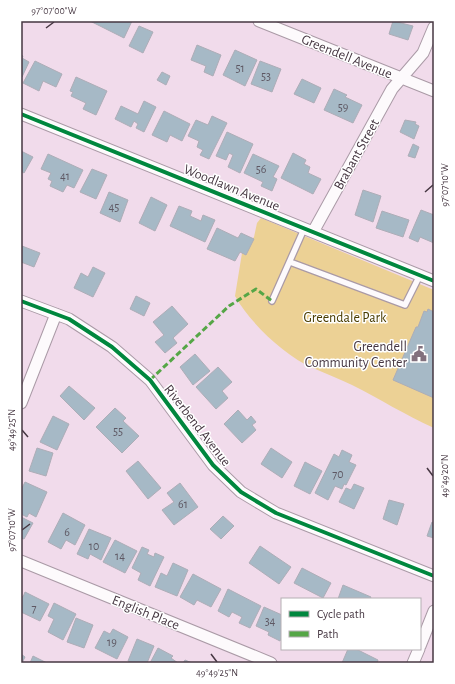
<svg xmlns="http://www.w3.org/2000/svg" width="455" height="684" font-family="'Alegreya Sans',sans-serif">
  <rect width="100%" height="100%" fill="#f1dbeb"/>
  <path fill="#ecd195" d="M261 218 434 290V428C405 415 380 399 352 385 340 379 326 374 313 368 285 356 250 323 235 296L242 253 254 237 257 223Z"/>
  <path fill="#a6b9c6" stroke="#adadb7" d="M90 21H132L124 38Z
    M393 21 413 26 408 40 389 34Z
    M139 26 153 32 143 53 129 46Z
    M197 45 221 55 213 76 204 72 206 66 191 60Z
    M235 50 257 60 245 86 223 75Z
    M21 55 23 56 22 58 29 62 22 77Z
    M35 61 62 74 56 87 43 81 39 91 23 83Z
    M260 61 281 69 272 92 251 84Z
    M162 72 170 76 166 85 157 80Z
    M76 77 107 91 96 115 83 109 86 103 71 96 73 92 70 91Z
    M302 79 321 88 314 103 294 94Z
    M334 89 347 95 345 97 362 105 353 123 324 110Z
    M144 101 156 107 144 132 136 128 138 124 134 121 131 127 115 119 121 106 138 114Z
    M164 111 190 124 182 141 170 135 167 142 152 135Z
    M212 116 227 123 209 159 200 155 203 150 197 147 199 141 188 136 196 120 208 125Z
    M405 120 416 122 415 124 419 126 414 139 400 132Z
    M227 132 253 144 240 173 228 167 233 155 229 153 226 160 216 156Z
    M413 144 419 147 415 158 408 156Z
    M21 151 33 157 24 173 21 171Z
    M293 153 306 160 304 164 310 167 308 173 321 179 313 194 281 178Z
    M48 154 83 170 74 188 67 185 63 192 50 186 52 181 48 179 51 173 41 169Z
    M253 154 279 166 273 177 277 179 272 191 261 186 263 182 244 173Z
    M92 169 107 175 96 199 80 192Z
    M363 190 381 196 373 222 355 215Z
    M109 192 128 200 120 222 100 213Z
    M151 197 167 205 155 231 139 223Z
    M179 206 192 211 190 216 201 221 203 215 215 220 205 242 170 226Z
    M421 210 434 215V243L420 237 418 242 409 238Z
    M382 211 409 220 403 237 376 228Z
    M217 228 238 238 241 233 254 239 246 255 240 252 235 261 207 249Z
    M22 246 40 253 34 267 21 262Z
    M93 267 105 273 93 297 74 288 81 273 88 277Z
    M136 296 150 303 144 316 130 309Z
    M172 306 188 324 173 338 177 343 165 353 155 342 164 335 153 322Z
    M428 309 434 312V398L393 380 416 327H418L424 311 427 312Z
    M195 354 210 371 193 385 180 367Z
    M218 367 232 382 222 391 228 398 216 409 196 387Z
    M69 386 95 408 84 420 60 396Z
    M115 408 126 418 123 421 139 436 122 453 96 427Z
    M238 410 247 420 251 416 256 422 252 425 256 430 242 443 224 424Z
    M53 416 69 424 57 450 40 442Z
    M37 448 53 453 46 476 29 471Z
    M271 448 292 462 282 478 261 464Z
    M342 450 352 455 349 462 356 465 346 485 344 484 342 489 335 486 328 500 315 493 334 454 339 457Z
    M138 461 161 488 148 499 126 471Z
    M305 462 322 471 310 494 294 486Z
    M25 482 47 492 36 517 29 513 27 517 21 514V490Z
    M180 483 198 507 174 525 162 510 174 502 167 493Z
    M354 484 364 488 354 509 339 502 346 488 351 490Z
    M389 500 404 504 397 525 383 519Z
    M63 513 85 525 75 545 66 540 61 549 48 542Z
    M223 516 234 526 221 539 210 529Z
    M21 517 33 523 24 539 21 538Z
    M432 522 434 523V538L427 536Z
    M89 529 111 538 101 560 90 554 88 559 77 554Z
    M115 540 137 551 125 573 103 562Z
    M260 546 291 567 279 584 249 563Z
    M142 547 149 550 147 554 154 557 155 553 164 557 150 586 138 580 141 573 132 568Z
    M173 563 188 570 177 596 155 587 161 573 167 576Z
    M302 568 331 583 323 598 294 583Z
    M193 574 221 589 211 607 197 600 194 605 180 597Z
    M343 585 371 597 370 599H338Z
    M228 589 261 606 250 628 239 623 242 617 232 612 229 617 218 611Z
    M25 592 49 604 40 621 21 612V596L23 597Z
    M54 603 76 614 63 640 48 632 54 619 48 616Z
    M264 607 282 615V637L280 641 268 635 269 632 256 626Z
    M76 618 93 625 84 648 67 642Z
    M113 629 128 637 117 659 95 648 104 631 110 634Z
    M137 639 154 646 147 663H134L128 661Z
    M158 648 173 656 171 658 178 663H150Z
    M348 649H356L378 660 377 663H342Z
    M21 654 25 657 22 663H21Z
    M33 656 47 663H30Z
    M185 660 192 663H183Z"/>
  <g fill="none" stroke-linecap="round" stroke-linejoin="round">
    <defs>
      <path id="service" d="M290 262 405 305 420 275
        M272 301 304 229"/>
      <path id="minor" d="M259 21 434 91
        M21 114 434 281
        M313 232 392 89 423 53 434 27
        M21 301 69 319 112 347 150 380 213 465 241 492 276 513 434 576
        M21 403 56 314
        M21 561 271 663
        M420 646 434 611
        M413 663 419 649"/>
    </defs>
    <use href="#service" stroke="#aa9aa6" stroke-width="8"/>
    <use href="#minor" stroke="#aa9aa6" stroke-width="13"/>
    <use href="#service" stroke="#fdfafc" stroke-width="5.5"/>
    <use href="#minor" stroke="#fdfafc" stroke-width="11"/>
    <path stroke="#55a646" stroke-width="3" stroke-dasharray="6 3" stroke-linecap="butt" d="M150 380 229 306 256 289 272 301"/>
    <defs>
      <path id="cycleway" d="M21 114 434 281
        M21 301 69 319 112 347 150 380 213 465 241 492 276 513 434 576"/>
    </defs>
    <use href="#cycleway" stroke="#fff" stroke-width="6"/>
    <use href="#cycleway" stroke="#00873e" stroke-width="4"/>
  </g>
  <path fill="none" stroke="#463742" stroke-width="1.5" d="M46 28 54 22M425 192 433 185M22 430 28 437M427 468 433 476M22 530 30 524M211 654 217 662"/>
  <defs>
    <symbol id="civic-bare" viewBox="-9 -9 18 18"><path d="M-.6-6.5H3V-4.5H.6V-3L4-1V1h2V6H-6V1h2V-1L-.6-3ZM-1.2 2.5V6h2.4V2.5Z" fill="#82707d" stroke="#fff" stroke-width="2.5" paint-order="stroke"/></symbol>
  </defs>
  <g fill-rule="evenodd">
    <use href="#civic-bare" x="408" y="343" width="22" height="22"/>
  </g>
  <g text-anchor="middle" stroke-width="3" stroke-linejoin="round" paint-order="stroke">
    <g font-size="12" fill="#5e5863">
      <text x="240" y="72">51</text>
      <text x="266" y="80">53</text>
      <text x="343" y="111">59</text>
      <text x="261" y="173">56</text>
      <text x="65" y="180">41</text>
      <text x="114" y="211">45</text>
      <text x="118" y="435">55</text>
      <text x="338" y="478">70</text>
      <text x="183" y="508">61</text>
      <text x="67" y="536">6</text>
      <text x="94" y="550">10</text>
      <text x="120" y="560">14</text>
      <text x="34" y="612">7</text>
      <text x="270" y="625">34</text>
      <text x="112" y="646">19</text>
    </g>
    <g font-size="14" fill="#463742" stroke="#fff">
      <text transform="translate(347 56) rotate(22)" y="5">Greendell Avenue</text>
      <text transform="translate(356 154) rotate(-61)" y="5">Brabant Street</text>
      <text transform="translate(232 187) rotate(22)" y="5">Woodlawn Avenue</text>
      <text transform="translate(198 425) rotate(52)" y="5">Riverbend Avenue</text>
      <text transform="translate(146 612) rotate(22)" y="5">English Place</text>
    </g>
    <g font-size="14" fill="#493c00" stroke="#fff">
      <text x="345" y="322">Greendale Park</text>
    </g>
    <g font-size="14" fill="#463742" stroke="#fff" text-anchor="end">
      <text x="407" y="351">Greendell<tspan x="407" dy="16">Community Center</tspan></text>
    </g>
  </g>
  <rect width="455" height="684" fill="none" stroke="#ffffff" stroke-width="44"/>
  <rect x="281" y="598" width="140" height="52" fill="#ffffff" stroke="#b5afb3"/>
  <rect x="289" y="611" width="20" height="6" fill="#00873e" stroke="#b5afb3"/>
  <text x="317" y="618" font-size="12" fill="#463742">Cycle path</text>
  <rect x="289" y="631" width="20" height="6" fill="#55a646" stroke="#b5afb3"/>
  <text x="317" y="638" font-size="12" fill="#463742">Path</text>
  <rect x="22" y="22" width="411" height="640" fill="none" stroke="#463742" stroke-width="1.5"/>
  <g font-size="10" text-anchor="middle" fill="#463742">
    <text x="54" y="14">97°07'00"W</text>
    <text transform="translate(444 185) rotate(-90)" y="4">97°07'10"W</text>
    <text transform="translate(11 430) rotate(-90)" y="4">49°49'25"N</text>
    <text transform="translate(444 476) rotate(-90)" y="4">49°49'20"N</text>
    <text transform="translate(11 530) rotate(-90)" y="4">97°07'10"W</text>
    <text x="217" y="676">49°49'25"N</text>
  </g>
</svg>
